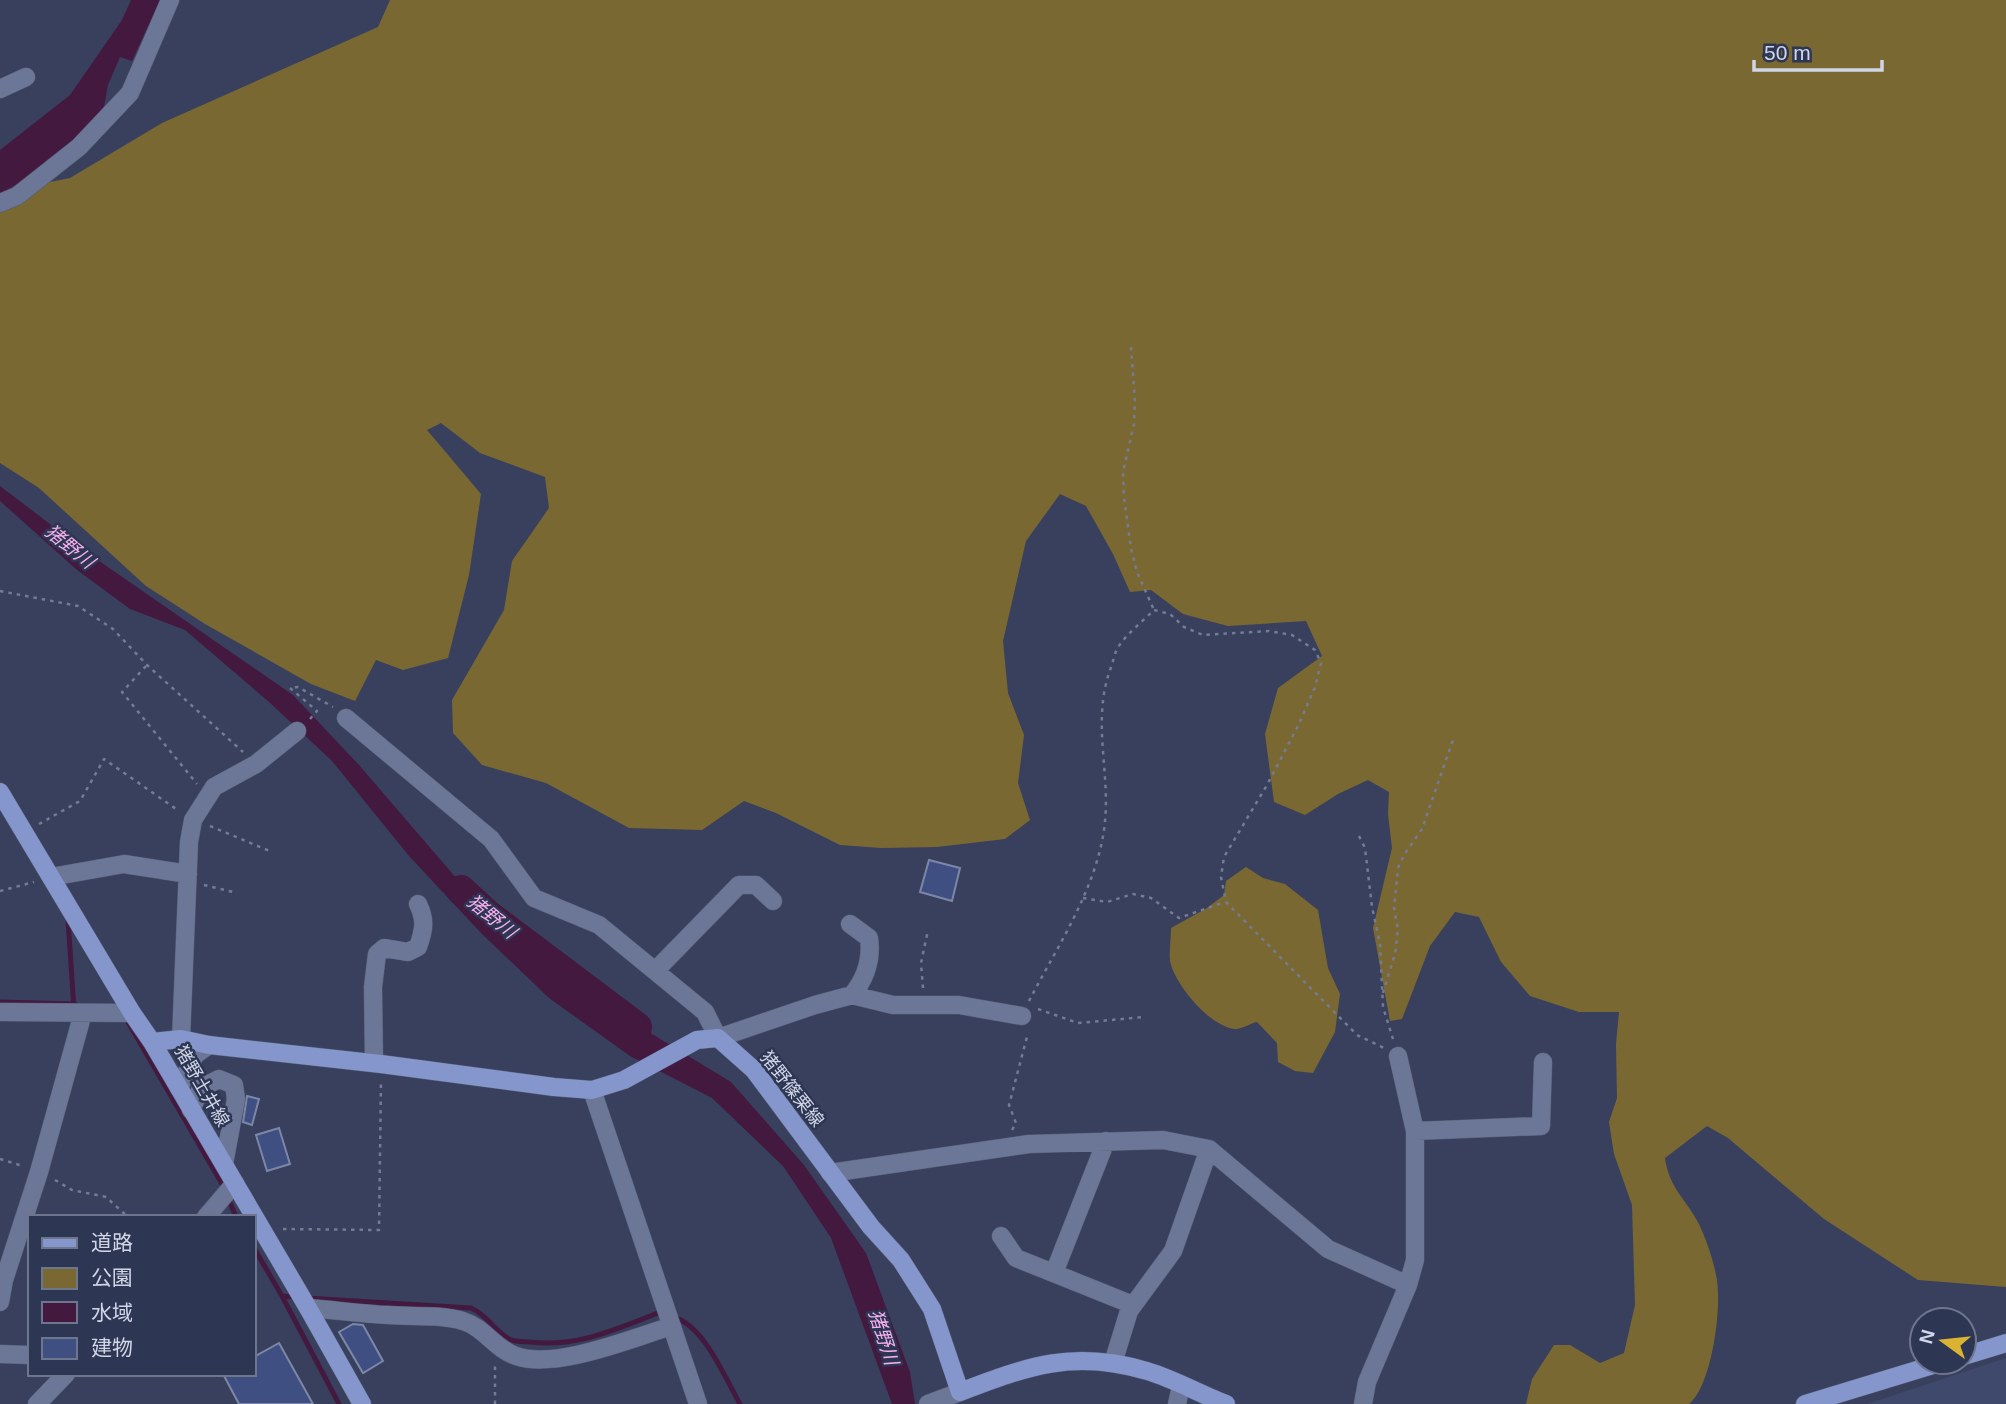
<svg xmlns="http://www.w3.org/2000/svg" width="2006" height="1404" font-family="Arial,'Noto Sans JP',sans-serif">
  <rect width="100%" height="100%" fill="#38405d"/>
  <path fill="#3f496c" d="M2006 1358V1404H1867Z"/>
  <path fill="#7a6833" d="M390 0H2006V1287L1918 1280 1824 1219 1728 1138 1707 1126 1665 1158C1669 1188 1686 1199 1699 1224 1706 1239 1713 1259 1716 1275 1723 1304 1712 1386 1689 1404H1526L1532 1379 1554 1345H1570L1600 1363 1624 1353 1635 1305 1632 1205 1614 1154 1609 1122 1617 1098 1616 1044 1619 1012H1579L1530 996 1501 962 1479 917 1455 912 1430 946 1402 1019 1390 1021 1373 928 1392 848 1388 814 1389 792 1368 780 1338 794 1305 815 1274 802 1265 734 1278 688 1322 656 1306 621 1228 626 1183 614 1151 590 1130 592 1113 554 1086 506 1060 494 1026 541 1003 641 1008 693 1024 735 1018 783 1030 820 1005 839 937 847 881 848 840 845 776 813 744 801 702 830 629 828 546 783 482 765 453 733 452 700 504 610 512 561 549 508 545 477 480 453 441 423 427 430 481 494 469 575 448 658 403 670 376 660 355 701 311 684 205 624 146 586 39 488 0 463V192L70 178 162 123 378 27Z
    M1246 867 1263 878 1285 884 1318 910 1328 968 1340 994 1335 1032 1313 1073 1295 1071 1278 1062 1277 1043 1257 1022C1251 1023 1242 1029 1236 1029 1211 1028 1175 985 1170 961 1169 951 1171 939 1171 928L1207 908 1224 895 1226 881Z"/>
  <path fill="#441940" d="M131 0H160L132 61 120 57 108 85 103 112 75 142 24 180 0 194V150L70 95 122 20Z
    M0 486 92 556 293 695 359 765 488 915 611 1009 731 1082 804 1165 866 1253 910 1372 915 1404H892L831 1238 783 1166 712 1098 630 1056 549 998 482 934 409 856 332 761 269 702 185 630 130 609 77 570 0 501Z"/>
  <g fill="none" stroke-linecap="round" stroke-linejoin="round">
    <path stroke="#441940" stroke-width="5" d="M68 919 74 1010
      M0 1002 75 1004
      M128 1022 225 1189
      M228 1198 236 1217
      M254 1248 282 1296 296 1297
      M282 1296 339 1404
      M306 1298 471 1308C489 1316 493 1330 509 1339 515 1342 523 1342 530 1342 575 1348 617 1329 658 1313L663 1315
      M673 1317C704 1325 725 1378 740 1404"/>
    <path stroke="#441940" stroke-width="30" d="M461 890 488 915 637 1027"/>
  </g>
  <path fill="#404f82" stroke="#7c87a7" stroke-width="2" d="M929 860 960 868 952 901 920 892Z
    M247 1096 259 1099 252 1125 243 1122Z
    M279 1128 290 1164 267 1171 256 1135Z
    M353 1324 363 1325 383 1361 363 1373 339 1332Z
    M279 1343 313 1404H239L223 1374H254V1357Z"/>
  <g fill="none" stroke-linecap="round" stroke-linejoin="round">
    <defs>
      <path id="minor" d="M0 89 26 77
        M0 203 17 196 79 147 130 93 170 0
        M346 718 491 839 534 898 599 925 705 1012 718 1038 815 1005 852 995 893 1005H959L1022 1016
        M51 877 124 864 188 874
        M850 924 869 938C872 960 866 978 852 995
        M655 971 739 885H756L773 901
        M0 1012 132 1013
        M181 1039 189 842 193 820 214 787 256 764 297 731
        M1398 1056 1415 1131V1260L1408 1285
        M374 1063 373 987 377 954 384 948 408 952 418 947C424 930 426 920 418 904
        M179 1088 195 1055 209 1045
        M592 1090 698 1404
        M191 1110 201 1088 219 1079 234 1085 236 1099 224 1164
        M1415 1131 1541 1126 1543 1062
        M830 1173 1029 1144 1163 1140 1209 1149 1328 1249 1408 1285 1367 1382 1363 1404
        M206 1217 235 1183
        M1001 1236 1016 1258 1133 1305
        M1054 1273 1106 1141
        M0 1302 4 1280 39 1172 83 1013
        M308 1308C335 1310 362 1314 388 1315 413 1317 439 1314 463 1321 485 1328 495 1349 516 1356 556 1370 632 1338 672 1326
        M0 1354 30 1355
        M1113 1363 1129 1311 1173 1251 1209 1149
        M37 1404 66 1374
        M928 1404 960 1392
        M1177 1404 1181 1386"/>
      <path id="major" d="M0 792 132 1013 152 1042 308 1308 362 1404
        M152 1042 181 1039 209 1045 381 1064 554 1087 592 1090 624 1080 697 1040 718 1038 754 1070 871 1227 901 1260 932 1309 960 1392C1028 1366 1074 1349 1147 1371 1174 1379 1200 1394 1226 1404
        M1964 1356 2006 1343
        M1805 1404 1943 1362"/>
    </defs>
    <use href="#minor" stroke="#545c73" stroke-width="19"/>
    <use href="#major" stroke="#545c73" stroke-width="19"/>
    <path stroke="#747b93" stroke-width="2.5" stroke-dasharray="3.5 5" stroke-linecap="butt" d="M1131 347 1135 401 1134 424 1123 472 1124 497 1131 549 1137 572 1154 610
      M0 591 78 606 113 629 147 665 243 752
      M146 666 122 692 197 784
      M310 719 317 711 290 688 298 687 333 707
      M39 824 80 801 104 759 179 811
      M210 826 272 852
      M1359 836 1365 848 1372 907 1380 944 1383 1007 1393 1039
      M204 885 233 892
      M0 891 34 882
      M1083 898 1107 902 1133 894 1151 898 1179 918 1225 902
      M923 988 921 963 928 930
      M1383 993 1395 954 1398 930 1394 908 1398 868 1404 855 1422 829 1454 737
      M1029 1001C1057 947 1095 891 1104 830 1112 775 1091 724 1110 670 1113 663 1114 655 1117 649 1126 634 1142 622 1154 610L1170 614 1184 627 1203 635 1269 631 1292 635 1315 650 1321 663 1315 687 1299 724 1267 785 1224 857 1221 877 1226 902 1357 1035 1384 1048
      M1038 1009 1078 1023 1144 1017
      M1012 1130 1016 1123 1009 1105 1028 1033
      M0 1159 23 1166
      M55 1180 72 1190 106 1197 128 1217
      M283 1229 379 1230 381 1081
      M495 1404V1366"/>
    <use href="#minor" stroke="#6c7696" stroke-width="18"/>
    <use href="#major" stroke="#8596cd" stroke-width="18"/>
  </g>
  <g text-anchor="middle" stroke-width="5" stroke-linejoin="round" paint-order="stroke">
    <g font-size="18" fill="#d0d6e7" stroke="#2d3652">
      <text transform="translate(202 1086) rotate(60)" y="6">猪野土井線</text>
      <text transform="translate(792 1089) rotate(52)" y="6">猪野篠栗線</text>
    </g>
    <g font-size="19" font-style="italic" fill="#f7afee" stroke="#2d3652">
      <text transform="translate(70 546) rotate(39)" y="7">猪野川</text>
      <text transform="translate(492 916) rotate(39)" y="7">猪野川</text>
      <text transform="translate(884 1337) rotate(72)" y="7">猪野川</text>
    </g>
  </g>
  <rect x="28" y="1215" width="228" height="161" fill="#2d3652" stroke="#6e768e" stroke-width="2"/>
  <rect x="42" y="1238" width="35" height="10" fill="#8596cd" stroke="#6e768e" stroke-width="2"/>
  <text x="91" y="1250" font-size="21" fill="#d0d6e7">道路</text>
  <rect x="42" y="1268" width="35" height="21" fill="#7a6833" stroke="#6e768e" stroke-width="2"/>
  <text x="91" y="1285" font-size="21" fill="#d0d6e7">公園</text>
  <rect x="42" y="1302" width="35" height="21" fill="#441940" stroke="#6e768e" stroke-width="2"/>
  <text x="91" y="1320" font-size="21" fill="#d0d6e7">水域</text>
  <rect x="42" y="1338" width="35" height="21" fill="#404f82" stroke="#6e768e" stroke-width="2"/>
  <text x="91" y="1355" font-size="21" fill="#d0d6e7">建物</text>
  <g transform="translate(1943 1341) rotate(285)"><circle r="33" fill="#2d3652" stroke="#6e768e" stroke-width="2"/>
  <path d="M0-5L12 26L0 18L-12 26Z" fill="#dab333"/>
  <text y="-10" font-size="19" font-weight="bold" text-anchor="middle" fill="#d0d6e7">N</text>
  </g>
  <path d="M1754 60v10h128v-10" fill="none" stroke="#d0d6e7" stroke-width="3.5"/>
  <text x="1764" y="60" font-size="21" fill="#d0d6e7" stroke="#2d3652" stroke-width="5" paint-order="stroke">50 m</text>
</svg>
